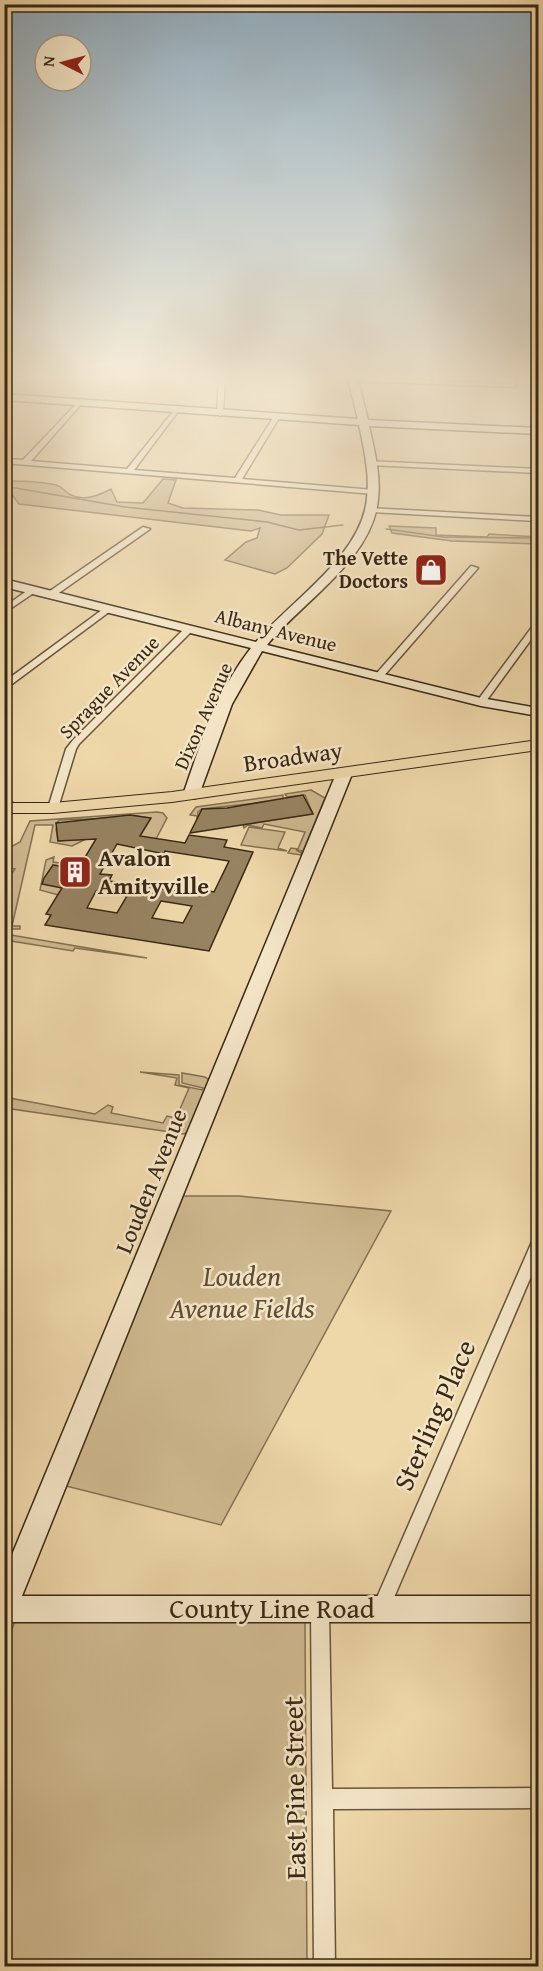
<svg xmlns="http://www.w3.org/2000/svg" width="543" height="1971" font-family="'Gentium Book Plus',serif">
  <rect width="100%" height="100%" fill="#eed7a9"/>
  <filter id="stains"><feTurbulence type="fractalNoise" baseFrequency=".00333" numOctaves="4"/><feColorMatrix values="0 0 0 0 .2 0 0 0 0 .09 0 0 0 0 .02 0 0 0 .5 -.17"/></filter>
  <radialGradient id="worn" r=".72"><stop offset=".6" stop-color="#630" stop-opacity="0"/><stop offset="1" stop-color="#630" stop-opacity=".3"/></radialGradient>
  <path fill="#cfb990" stroke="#847052" stroke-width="1.5" d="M163 479 176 480 168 503 183 508 258 510 281 515H329L322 534 287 568 275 574 225 560 246 542 257 538 260 528 251 531 19 504 11 493 5 492V481C22 481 39 481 56 485 63 487 65 492 71 495 84 502 100 495 111 489L117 502 143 503Z
    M389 526 436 528V535L487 537 489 534 538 537V544L452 541 392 533Z
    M311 790 325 798 303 851 296 850 302 853 301 855 288 853 291 848 298 849 305 832 264 824 262 828 248 825 244 828 243 825 313 814 305 795 287 797 285 794Z
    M283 795V800L202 809 198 812 197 821V816L190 815 196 807Z
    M157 812 163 813 167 818 156 839 137 836 150 818 130 815 125 822 117 818 60 820 56 823 60 827 56 829 58 841 86 839 72 846 50 842 53 825H35L12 926H20V929H5L4 884 15 869 5 867V850L20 842 30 821Z
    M249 827 285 832 278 848 287 851 241 845Z
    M54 857 53 862 75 865 78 861H83L79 869 53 865 42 884 64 887 58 895 40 890 46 860Z
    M5 934 147 958 75 948 73 951 5 940Z
    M140 1072 179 1075V1085L202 1090 203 1088 182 1083V1073L205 1077 212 1082 188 1131 184 1134 5 1108 4 1097 95 1114 108 1105 113 1107 111 1113 163 1123 167 1116 176 1118 189 1088 175 1085 177 1078Z
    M181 1196H239L391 1211 221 1525 66 1486Z
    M17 1617 305 1618 307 1966H5L4 1648Z"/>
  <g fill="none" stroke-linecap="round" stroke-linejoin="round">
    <path stroke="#806e50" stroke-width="1.5" d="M4 486 125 507 267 522 299 530 343 525
      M386 529 444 537 538 538"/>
  </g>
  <path fill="#978362" stroke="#392815" stroke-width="1.5" fill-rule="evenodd" d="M422 564 437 565 446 567 438 577 416 572Z
    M303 795 313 814 190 833 202 809 227 808Z
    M130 815 151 818 140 836 185 843 189 835 227 840 224 847 253 852 209 951 45 925 51 915 46 914 62 888 42 884 44 878 53 865 78 869 96 839 58 841 56 823ZM117 844 164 854 165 851 229 861 214 892 205 890 203 895 109 881 112 875 100 874ZM96 891 127 896 117 913 87 908ZM161 901 192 906 183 923 152 918Z"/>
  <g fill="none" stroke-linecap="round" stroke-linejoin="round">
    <defs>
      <path id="street" d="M219 376H225L223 414 220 416 217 414Z
        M510 376H516L515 387 353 381 350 379 353 377 510 384Z
        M81 399 84 401 83 402 31 461 127 469 176 408 179 410 134 470 235 478 273 418 276 416 279 418 242 479 374 490 378 492 374 494 4 463V459L23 460Z
        M367 461 538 469V473L370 465 366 463Z
        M368 508 538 517V521L371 512H368Z
        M143 527 150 529 53 597H47V593Z
        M471 566 478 568 382 678H376V674Z
        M31 588 38 590 4 613V607Z
        M106 607 113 609 4 690V682Z
        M535 623H538V630L484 704H478V700Z
        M189 626 193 629 192 631 79 744 76 749 58 808 57 810H49L48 808 66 749 73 740 186 627Z
        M538 1238V1260L387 1614 381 1617 375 1614 372 1608 375 1602 531 1244 533 1240Z
        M320 1600 326 1603 329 1609 332 1789 538 1788V1808L333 1809 335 1966H314L311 1609 314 1603Z"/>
      <path id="secondary" d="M347 376H357L368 420 538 428V434L369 426C374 449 381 475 378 499 373 559 302 602 267 645L481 698 538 708V716L481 706 262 651 232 704 199 795 196 798H186L183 795C200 745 217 691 251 648L4 587V579L256 642C291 600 362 556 367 498 370 474 364 449 359 425L4 400V394L358 419Z
        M344 769 352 774 22 1596H538V1622H4V1574L336 774Z"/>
      <path id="primary" d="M538 740V750L172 802 53 813H4V803H53L172 792Z"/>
      <path id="highway" d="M4 801 14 804 17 808 14 812 4 813Z"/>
    </defs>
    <use href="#street" stroke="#66543a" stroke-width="3"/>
    <use href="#secondary" stroke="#392815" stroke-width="3"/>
    <use href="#primary" stroke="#392815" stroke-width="2"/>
    <use href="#highway" stroke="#392815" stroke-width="4"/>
    <use href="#street" fill="#f4e5c7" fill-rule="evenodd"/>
    <use href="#secondary" fill="#f4e5c7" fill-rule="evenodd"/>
    <use href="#primary" fill="#eed7a9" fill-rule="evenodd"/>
    <use href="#highway" fill="#eed7a9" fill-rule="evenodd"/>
  </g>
  <linearGradient id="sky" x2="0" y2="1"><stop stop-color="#91aabb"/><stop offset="0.58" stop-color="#f7edd8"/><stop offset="1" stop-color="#f7edd8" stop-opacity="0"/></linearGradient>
  <rect width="543" height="652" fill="url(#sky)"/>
  <defs>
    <symbol id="shop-square" viewBox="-11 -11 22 22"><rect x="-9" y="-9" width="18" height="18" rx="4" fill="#8f2418" stroke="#f4e5c7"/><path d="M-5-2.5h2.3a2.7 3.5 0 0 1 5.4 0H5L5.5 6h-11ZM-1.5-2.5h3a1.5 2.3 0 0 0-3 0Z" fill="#fff"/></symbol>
    <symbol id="building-square" viewBox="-11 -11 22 22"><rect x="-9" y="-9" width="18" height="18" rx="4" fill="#8f2418" stroke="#f4e5c7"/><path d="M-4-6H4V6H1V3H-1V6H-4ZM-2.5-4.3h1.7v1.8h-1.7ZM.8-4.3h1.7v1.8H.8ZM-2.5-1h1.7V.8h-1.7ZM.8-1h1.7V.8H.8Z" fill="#fff"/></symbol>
  </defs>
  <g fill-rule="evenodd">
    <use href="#shop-square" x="412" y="551" width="38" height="38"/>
    <use href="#building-square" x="56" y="853" width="38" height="38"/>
  </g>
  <g text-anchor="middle" stroke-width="5" stroke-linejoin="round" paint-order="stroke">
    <g font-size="20" font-weight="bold" fill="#392815" stroke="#f4e5c7" text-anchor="end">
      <text x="408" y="565">The Vette<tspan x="408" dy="23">Doctors</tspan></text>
    </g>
    <g font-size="20" fill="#392815" stroke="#f4e5c7">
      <text transform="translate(276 630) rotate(14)" y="7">Albany Avenue</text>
      <text transform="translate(109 687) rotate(-46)" y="7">Sprague Avenue</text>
      <text transform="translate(203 716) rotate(-66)" y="7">Dixon Avenue</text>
    </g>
    <g font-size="24" fill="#392815" stroke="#f4e5c7">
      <text transform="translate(293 757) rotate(-8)" y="8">Broadway</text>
      <text transform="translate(151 1181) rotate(-68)" y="8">Louden Avenue</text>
    </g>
    <g font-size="24" font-weight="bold" fill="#392815" stroke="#f4e5c7" text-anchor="start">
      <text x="98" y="866">Avalon<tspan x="98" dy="28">Amityville</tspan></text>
    </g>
    <g font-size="28" font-style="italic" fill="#5e4c34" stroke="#f4e5c7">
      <text x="242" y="1286">Louden<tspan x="242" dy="32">Avenue Fields</tspan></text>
    </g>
    <g font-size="28" fill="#392815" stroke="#f4e5c7">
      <text transform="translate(434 1415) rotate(-66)" y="10">Sterling Place</text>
      <text x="272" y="1618">County Line Road</text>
      <text transform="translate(294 1788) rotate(-91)" y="10">East Pine Street</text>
    </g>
  </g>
  <rect width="543" height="1971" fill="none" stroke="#eed7a9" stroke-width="24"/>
  <rect x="6" y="6" width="531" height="1959" fill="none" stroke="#392815" stroke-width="3"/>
  <rect x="12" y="12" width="519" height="1947" fill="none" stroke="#392815" stroke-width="1.5"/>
  <g transform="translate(63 63) rotate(276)"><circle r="28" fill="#f4e5c7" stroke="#a99980" stroke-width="1.5"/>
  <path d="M0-4.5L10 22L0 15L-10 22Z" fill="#8f2418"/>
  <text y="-9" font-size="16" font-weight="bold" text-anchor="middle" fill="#392815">N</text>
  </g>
  <rect width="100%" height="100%" filter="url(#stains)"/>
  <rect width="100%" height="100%" fill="url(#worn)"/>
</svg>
